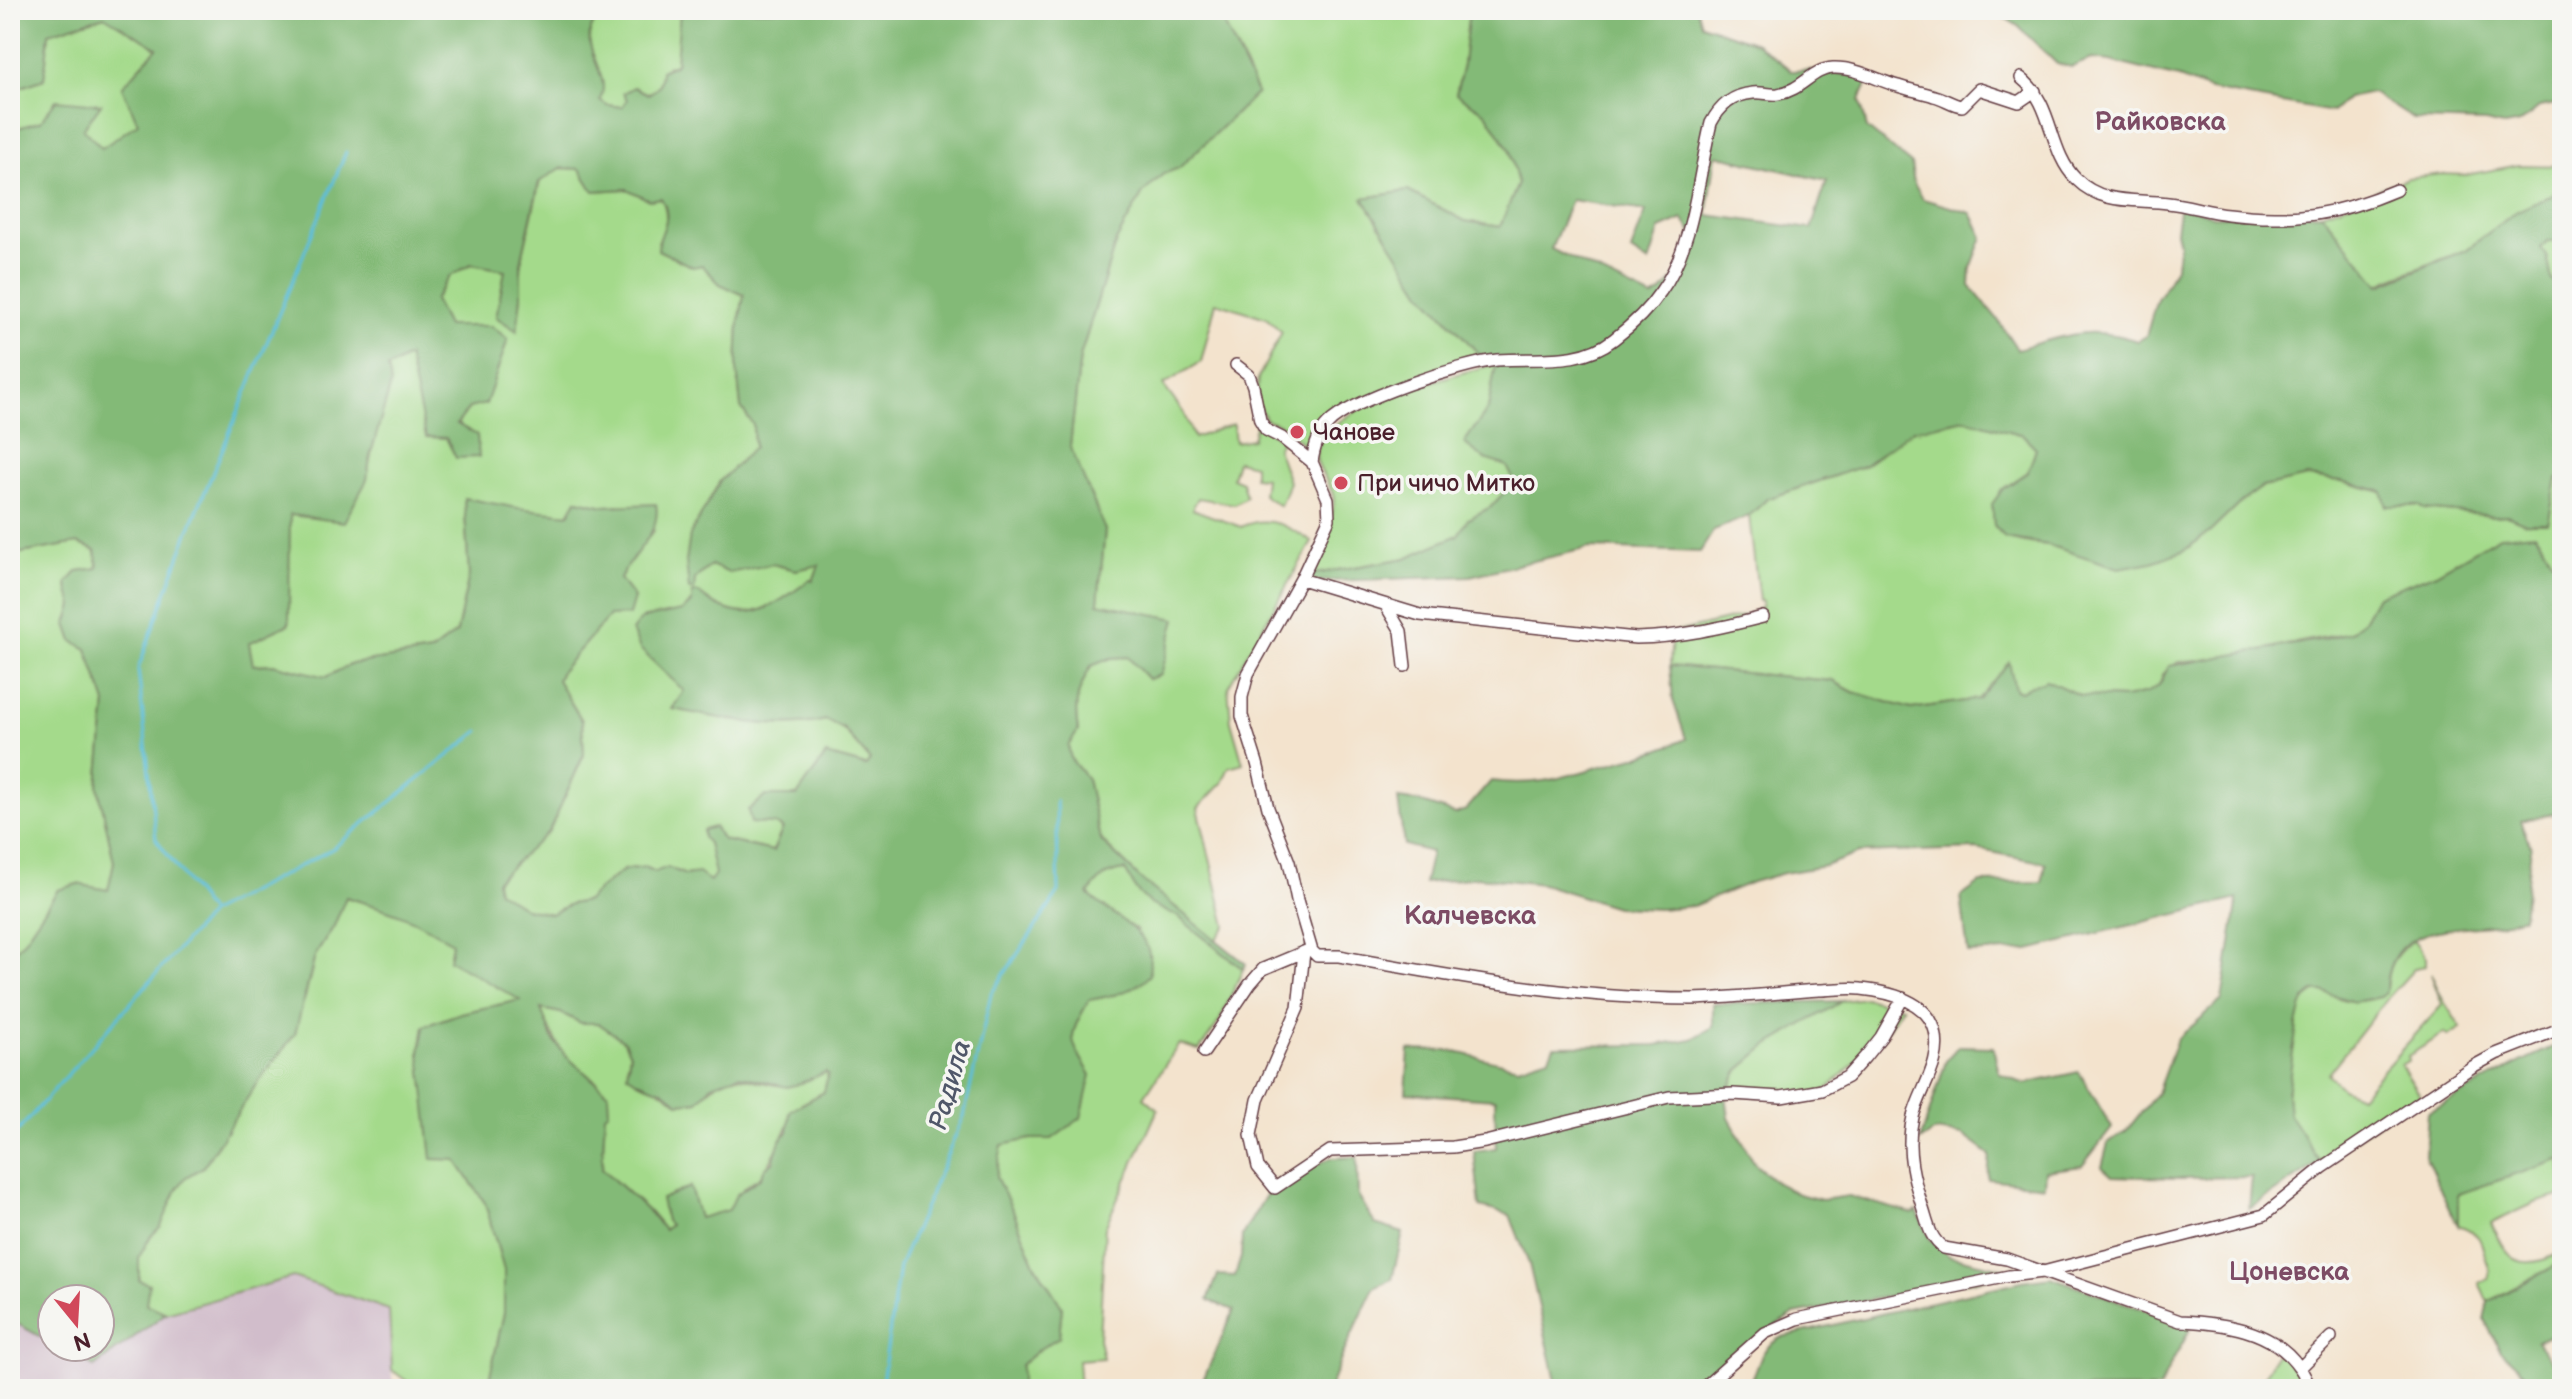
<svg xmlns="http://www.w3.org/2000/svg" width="2572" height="1399" font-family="'Balsamiq Sans',sans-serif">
  <rect width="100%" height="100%" fill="#f6f6f2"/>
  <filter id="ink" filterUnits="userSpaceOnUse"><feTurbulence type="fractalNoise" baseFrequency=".0125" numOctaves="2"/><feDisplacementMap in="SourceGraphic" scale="16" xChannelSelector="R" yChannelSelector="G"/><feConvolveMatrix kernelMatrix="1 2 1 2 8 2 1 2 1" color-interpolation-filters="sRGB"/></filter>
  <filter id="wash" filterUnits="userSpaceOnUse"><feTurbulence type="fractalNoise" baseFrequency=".006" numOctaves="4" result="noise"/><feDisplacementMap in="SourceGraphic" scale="32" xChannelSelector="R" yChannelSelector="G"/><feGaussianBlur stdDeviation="1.8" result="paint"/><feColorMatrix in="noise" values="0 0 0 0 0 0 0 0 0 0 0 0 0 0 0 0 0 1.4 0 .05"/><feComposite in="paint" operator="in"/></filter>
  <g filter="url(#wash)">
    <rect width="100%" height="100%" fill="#f3e3cd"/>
    <path fill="#d1bdcb" d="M292 1277 389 1310 390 1353 394 1389H10V1320L52 1343V1347H58L94 1367 166 1313Z"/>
    <path fill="#a4da8b" stroke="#777c5b" stroke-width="2" d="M605 10H680L681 14 676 64 668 66C656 94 654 94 624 94L628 100 622 107 607 105 599 100 602 81 589 43 591 27Z
      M1215 10H1469L1463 64 1456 94 1486 113 1509 149 1518 184 1500 227 1465 221 1408 191 1363 198 1422 292 1480 355 1404 383 1334 415 1307 448 1284 426 1265 419 1256 399 1258 378 1282 332 1266 318 1216 302 1201 362 1163 385 1183 412 1194 438 1233 424 1235 442 1252 439 1256 423 1282 440 1277 448 1289 482 1280 506 1263 495 1265 478 1254 477V465L1237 461 1232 478 1242 482 1246 497 1234 504 1198 498 1192 509 1241 527C1268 514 1288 526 1312 542L1228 687 1231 721 1243 763 1229 767 1222 783 1198 808 1226 926 1216 940 1143 881 1100 839 1087 779 1071 759 1068 746 1078 731C1073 704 1078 690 1091 666L1111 658 1128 657 1148 679 1175 619 1098 604 1105 530 1070 446 1080 357 1116 241 1143 193 1163 174 1179 168 1257 93 1241 57Z
      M105 16 157 48 138 123 102 149 83 129 100 104 18 129 10 119V91L44 79 49 33Z
      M2519 165 2562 166V184L2553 195 2517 211 2466 250 2390 279 2379 285 2321 213 2357 201 2381 188 2408 178 2442 174 2466 175Z
      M561 168 580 169 594 191 627 189 649 200 661 198C669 212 667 229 658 242 669 254 684 268 702 265L720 284 744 295 739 323 737 369 741 407 753 425 754 447 720 481 690 535 694 579 712 565 729 573 772 564 796 570 819 565 813 581 810 580C769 609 745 630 699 593L683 611 641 619 640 648 685 691 673 708C719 718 780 732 826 720L843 729 870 760 866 766 826 755 797 796H766L751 823 774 824 783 828 773 851 723 840 708 843 716 874 710 881 690 874 685 875 678 871 655 872 650 869 632 868 624 870 600 888 587 901 570 904 551 914 525 908 497 891 495 881 549 831 584 755 582 720 557 680 561 671 609 615 634 598 620 579 627 563 654 531 619 505 605 506 577 500 569 514 518 509 464 499 469 575 457 632 431 652 352 664 326 677 273 664 252 665 249 642 289 624V515L366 480 388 368 408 356 457 424 469 408 491 326H447L434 300 449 277 471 264 506 270 496 317 517 330 521 297V263L540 181Z
      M2547 241H2562V284L2552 282 2547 256 2541 248Z
      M1496 364 1488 409 1464 443 1485 459 1507 466 1515 481 1491 507 1468 519 1459 535 1406 558 1309 575 1308 570C1315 552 1338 513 1333 495 1329 480 1312 465 1317 449 1331 403 1454 375 1496 364Z
      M1966 419 2023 435 2036 448 2028 472 2003 489 1993 504 1994 525 2005 538 2035 544 2183 551 2210 532 2241 502 2262 487 2307 477 2342 481 2382 492 2388 506H2419L2424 509 2494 516 2507 515 2526 523H2548L2557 479 2562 477V558L2553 561 2500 536 2436 573 2377 596 2363 621 2350 632 2206 661 2178 662 2163 674 2159 685 2147 693 2125 698 2081 696 2046 680 2020 691 2015 689 2009 664 1978 699 1911 709 1853 692 1833 681 1670 666 1672 633 1747 615 1761 607 1762 601H1759L1749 516 1767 499 1863 466 1913 430Z
      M78 543 96 551 98 568 78 571 67 583 73 606 67 624 73 641 87 649 106 703 98 786 114 862 108 891 77 884 58 890 22 943 10 954V587L18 580 10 571V558L16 554Z
      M1125 870 1136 890 1150 904 1177 916 1243 969 1219 1022 1199 1050 1179 1044 1144 1097 1158 1109 1105 1227 1099 1339 1103 1358 1078 1360 1080 1389H1021V1365L1038 1350 1059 1337 1062 1307 1035 1264 1013 1211 995 1177 1002 1144 1031 1139H1052L1091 1075C1067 1037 1067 1040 1089 1000L1115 995 1137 930 1118 919 1087 895C1098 879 1106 872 1125 870Z
      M345 897 394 911 435 930 452 943 488 981 521 1000 461 1013 424 1026 420 1053 456 1160 485 1203 504 1270V1313L487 1389H417L392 1370 389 1310 293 1277 166 1313 146 1304 139 1280V1257L150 1237 160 1226 177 1189 186 1177 203 1167 257 1083 285 1048 305 998 315 956 334 926Z
      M2413 939 2426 958V966L2415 968 2385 1001 2328 1074 2342 1088 2360 1096 2442 1005 2431 974 2443 1000 2461 1028 2448 1036 2445 1033 2408 1056 2409 1060 2401 1065 2420 1095 2320 1162C2310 1147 2295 1131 2289 1115 2283 1100 2295 1012 2305 999 2307 997 2313 993 2315 992 2325 990 2336 998 2345 1000 2358 1003 2376 1000 2386 992 2387 965 2393 957 2413 939Z
      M1865 998 1902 1007 1883 1036 1823 1093 1726 1095 1739 1070 1767 1046 1842 1001Z
      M541 1009 561 1013 581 1023H598L624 1041 630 1054 627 1067 638 1081 657 1088 679 1103 698 1101C734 1061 742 1082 784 1086 796 1087 814 1076 826 1072L828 1075 824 1092 796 1107C786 1131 777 1153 762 1174 758 1180 759 1177 753 1181 741 1189 735 1198 729 1211L699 1219 690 1187 670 1225 664 1230 648 1211 602 1169 605 1113 598 1082C566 1061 554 1044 541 1009Z
      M2562 1159V1195L2535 1203 2492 1223C2508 1262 2520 1273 2562 1252V1262L2488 1302 2479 1283 2488 1279C2491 1270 2489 1268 2486 1259 2481 1239 2479 1232 2458 1225L2457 1194Z
      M2278 1351 2286 1356 2308 1389H2257Z"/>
    <path fill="#83ba77" stroke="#666c51" stroke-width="2" fill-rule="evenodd" d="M10 10H605C601 15 596 20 593 25 579 50 613 76 600 100L607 105 622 107 627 100 623 93 634 87 648 94C660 88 660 84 661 71L676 64 680 10H1215L1219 13 1257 93 1179 168 1163 174 1143 193 1116 241 1080 357 1070 446 1105 530 1098 603 1176 619 1161 675 1148 679 1128 657 1111 658 1091 666C1078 690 1073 704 1078 731L1068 746 1071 759 1087 779 1100 840 1143 881 1246 964 1243 969 1177 916 1150 904 1136 890 1125 870C1106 872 1099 879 1088 894 1104 910 1142 928 1148 950 1151 957 1149 968 1150 975 1132 993 1112 996 1089 1000 1067 1040 1068 1037 1091 1075L1081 1118 1052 1139H1031L1002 1145 996 1177 1013 1211 1035 1264 1062 1307 1059 1337 1038 1350 1021 1365V1389H487L504 1313V1270L485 1203 456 1160 432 1159 420 1053 424 1026 461 1013 520 1000 449 960 452 943C420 919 383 908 346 897L334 926 315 956 295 1034 257 1083 203 1167 186 1177 177 1189 161 1226 150 1237 139 1257V1280L149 1284 146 1304 166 1313 94 1367 58 1347H100V1299H52V1343L10 1320V954L22 943 58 890 77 884 108 890 114 862 98 786 106 703 87 649 73 641 67 624 73 606 67 583 78 571 98 568 96 551 78 543 16 554 10 558V119L18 128 41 121 56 100 101 104 83 129 102 148 138 123 122 87 157 48 104 16 49 33 44 79 10 91ZM561 168 580 169 594 191 627 189 649 200 661 198C675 221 658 231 658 250L693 267 702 265 720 284 744 295 739 323 737 369 741 407 753 425 754 447 720 481 690 535 686 561 689 590H694L695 579 711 565 729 573 772 564 796 570 819 565 813 581 810 580C769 609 745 631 699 593H692V602L682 611 641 619 632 631 640 649 684 691 672 709C720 718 777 732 826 720L844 729 870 760 866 766 826 755 797 796H766L748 810 751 823 774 824 783 828 773 851 723 840 714 827 703 830V838L708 843 715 874 710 881 698 873 685 875 668 867 655 872 645 867 624 870 600 888 587 901 570 904 551 914 525 908 498 891 496 881 549 831 584 754 582 721 557 680 561 671 609 616 629 615 634 598 620 579C631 553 662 534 656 504L605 506 577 500 569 514 518 508 464 498 469 575 457 632 431 652 352 664 326 677 273 664 253 665 249 643 289 624 290 515 344 522 367 480 370 457 391 384 388 368 408 357 426 437 446 438 456 458 479 457 477 435 457 424 469 408 486 404 508 339 491 326H447L434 300 449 277 471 264 505 270 496 317 517 331 521 297V263L539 182ZM541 1009 561 1013 581 1023H598L624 1041 630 1054 627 1074 638 1081 664 1091 679 1103 698 1101 712 1085 739 1075 787 1087 799 1084 826 1072 828 1075 824 1092 790 1111 788 1132 780 1140 773 1162 765 1168 761 1177 736 1195 729 1210 699 1218 690 1187 661 1199 666 1221 670 1225 664 1230 648 1211 602 1169 605 1114 609 1111 608 1093 565 1055 552 1038Z
      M1469 10H1697L1701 24 1756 43 1792 71 1814 70 1870 78 1860 100 1867 128 1911 164 1914 184 1923 199 1971 213 1983 237 1971 268 1970 286 1996 317 2017 349C2066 335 2087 325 2138 341L2146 336 2157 299 2168 282 2176 265 2179 244 2176 231 2180 204 2213 216 2321 213 2380 285 2466 250 2517 211 2553 195 2562 184V241H2547L2541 248 2547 256 2552 281 2562 284V477L2557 479 2548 523H2526L2507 515 2494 516 2424 509 2419 506H2387L2382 491 2342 481 2307 477 2262 487 2241 502 2210 532 2183 551 2152 562 2119 568 2048 545 2005 538 1994 525 1992 504 2003 489 2028 472 2036 448 2023 435 1965 419 1913 430 1863 466 1767 499 1749 516 1714 530 1700 552 1589 548 1470 576 1303 582 1309 575 1406 558 1458 535 1468 519 1491 507 1514 481 1507 466 1485 459 1464 443 1488 409 1496 364 1480 355 1422 292 1363 198 1408 191 1465 221 1500 227 1518 184 1509 149 1486 113 1456 94 1463 64ZM1716 155 1827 181 1811 229 1707 215ZM1571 200 1646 211 1631 251 1649 263 1660 229 1683 219 1692 232C1685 258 1679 284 1652 298L1551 249Z
      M1934 10H2562V103L2539 107 2520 123 2504 126 2485 122 2415 120 2372 93 2347 98 2332 112 2210 90 2179 78 2110 61 2091 59 2072 67 2057 64 2018 26 2000 15 1982 11 1958 12Z
      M2535 533 2553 561 2562 558V812L2520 821 2531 847 2523 917C2515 919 2507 922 2499 924 2451 930 2386 923 2386 992L2380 997 2354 1002 2323 992H2314L2305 999 2302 1006 2297 1025 2287 1094 2289 1114 2320 1162 2249 1209 2252 1177 2179 1178 2112 1176 2102 1167 2108 1143 2127 1130 2157 1093 2177 1039 2222 1000 2238 899 2029 950 1968 953 1961 897 1980 883 2042 882 2046 863 1976 849 1859 853 1825 866 1784 873 1752 882 1693 906 1659 909 1616 907 1542 884 1478 877 1424 883 1431 852 1404 845 1398 799 1419 802 1455 814 1466 810 1491 781C1544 788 1571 774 1620 761 1644 755 1664 749 1686 739L1673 700 1670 666 1833 681 1853 692 1911 709 1978 699 2009 662 2015 689 2020 691 2046 680 2081 696 2125 698 2147 693 2159 685 2169 666 2324 639 2350 632 2363 621 2377 596 2436 573 2500 536Z
      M1842 1001 1767 1046 1739 1070 1726 1095 1729 1118 1755 1164 1777 1183 1798 1194 1822 1200 1849 1196 1913 1214 1917 1211 1930 1239 1949 1256 2011 1270 2005 1275 1794 1314 1687 1389H1558L1529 1264 1510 1215 1480 1207 1474 1151 1496 1148 1495 1099 1406 1093 1409 1050 1452 1051 1518 1067 1549 1057 1554 1046 1656 1045 1692 1039 1713 1027V1004Z
      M2562 1044V1159L2458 1194V1225L2450 1211 2425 1155 2428 1112C2473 1090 2515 1061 2562 1044Z
      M1958 1046 1993 1047 1999 1073 2024 1084 2079 1072 2112 1128 2082 1166 2045 1171 2044 1186 1988 1179 1990 1155 1963 1135 1935 1131 1920 1141 1946 1061Z
      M1357 1157 1358 1196 1375 1224 1403 1233 1392 1279 1374 1288 1343 1354 1330 1387 1329 1389H1199L1234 1310 1208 1300 1218 1275 1235 1276 1241 1257 1242 1235 1274 1182 1331 1158Z
      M2562 1262V1331L2537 1341 2562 1375V1389H2541L2500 1350 2484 1319 2488 1302Z
      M2051 1277 2191 1326C2182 1348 2167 1366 2160 1389H1751L1749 1385C1762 1362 1756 1351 1782 1337L2022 1281Z"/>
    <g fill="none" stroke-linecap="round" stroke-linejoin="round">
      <path stroke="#5cbedb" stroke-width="3" d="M210 913 156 839 138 669 189 530 346 152
        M10 1140 210 913 332 849 479 731
        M881 1389 899 1267 964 1116 991 994 1059 892 1056 801"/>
    </g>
  </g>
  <g filter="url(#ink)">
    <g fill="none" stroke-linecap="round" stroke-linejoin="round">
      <defs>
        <path id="street" d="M2021 78C2054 104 2048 151 2076 179 2102 205 2135 199 2168 203 2188 205 2208 212 2228 214 2290 222 2338 215 2396 190
          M1236 365 1249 375 1253 386 1260 420 1266 430 1282 438 1312 462 1328 499 1329 519 1323 532 1301 579 1248 674 1242 697V716L1257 763 1268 808 1289 862 1297 900 1312 951 1317 956H1339C1455 977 1574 999 1692 999 1734 998 1777 993 1819 990 1832 990 1847 987 1861 989 1889 992 1927 1000 1935 1031 1943 1062 1920 1089 1913 1117 1905 1150 1914 1181 1924 1212 1928 1225 1931 1240 1944 1248L2007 1259 2180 1321C2222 1323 2273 1329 2299 1367 2304 1373 2307 1382 2311 1389
          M1312 462C1314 448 1318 434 1328 424 1350 400 1464 363 1497 360 1537 357 1580 366 1614 339 1631 326 1649 309 1661 291 1694 246 1698 176 1711 123 1720 106 1732 95 1753 93 1762 92 1770 95 1778 94 1803 90 1811 69 1833 68 1855 67 1877 80 1898 86 1910 90 1922 92 1934 96 1944 98 1952 105 1962 106L1979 89 2019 102 2035 91
          M1301 579 1420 615 1636 638C1680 637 1720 628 1763 617
          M1386 606 1401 631 1405 666
          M1304 952 1298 1008 1258 1100 1251 1135 1258 1167 1275 1188 1330 1151 1453 1147 1485 1142 1669 1097 1733 1094 1781 1097 1822 1090 1847 1077 1865 1057 1881 1037 1903 998
          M2560 998 2562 999
          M1204 1052 1250 984 1263 969 1306 951
          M2300 1368 2331 1337
          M1702 1389 1765 1333 1797 1319 2009 1276 2043 1272 2264 1215 2322 1168 2472 1067 2496 1054 2562 1028"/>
      </defs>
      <use href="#street" stroke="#633c43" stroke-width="14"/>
      <use href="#street" stroke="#fff" stroke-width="11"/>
    </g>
  </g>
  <g fill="#d1495b" stroke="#f6f6f2" stroke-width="3">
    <circle cx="1297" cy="432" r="8"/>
    <circle cx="1341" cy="483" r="8"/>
  </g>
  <g text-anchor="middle" stroke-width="7" stroke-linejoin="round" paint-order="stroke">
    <g font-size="24" fill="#4a1f2b" stroke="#f6f6f2" text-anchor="start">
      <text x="1313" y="440">Чанове</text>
      <text x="1357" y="491">При чичо Митко</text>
    </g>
    <g font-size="26" font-weight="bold" fill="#7d4c65" stroke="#f6f6f2">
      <text x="2160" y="130">Райковска</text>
      <text x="1470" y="924">Калчевска</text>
      <text x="2289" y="1280">Цоневска</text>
    </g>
    <g font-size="26" font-style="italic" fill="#505769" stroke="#f6f6f2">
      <text transform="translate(949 1085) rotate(-74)" y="9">Радила</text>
    </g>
  </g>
  <rect width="2572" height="1399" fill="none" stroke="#f6f6f2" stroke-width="40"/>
  <g transform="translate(76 1323) rotate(162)"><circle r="38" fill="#f6f6f2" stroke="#b1a0a2" stroke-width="2"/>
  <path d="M0-6L14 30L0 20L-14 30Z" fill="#d1495b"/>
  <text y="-12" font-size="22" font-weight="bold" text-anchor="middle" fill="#4a1f2b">N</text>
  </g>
</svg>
